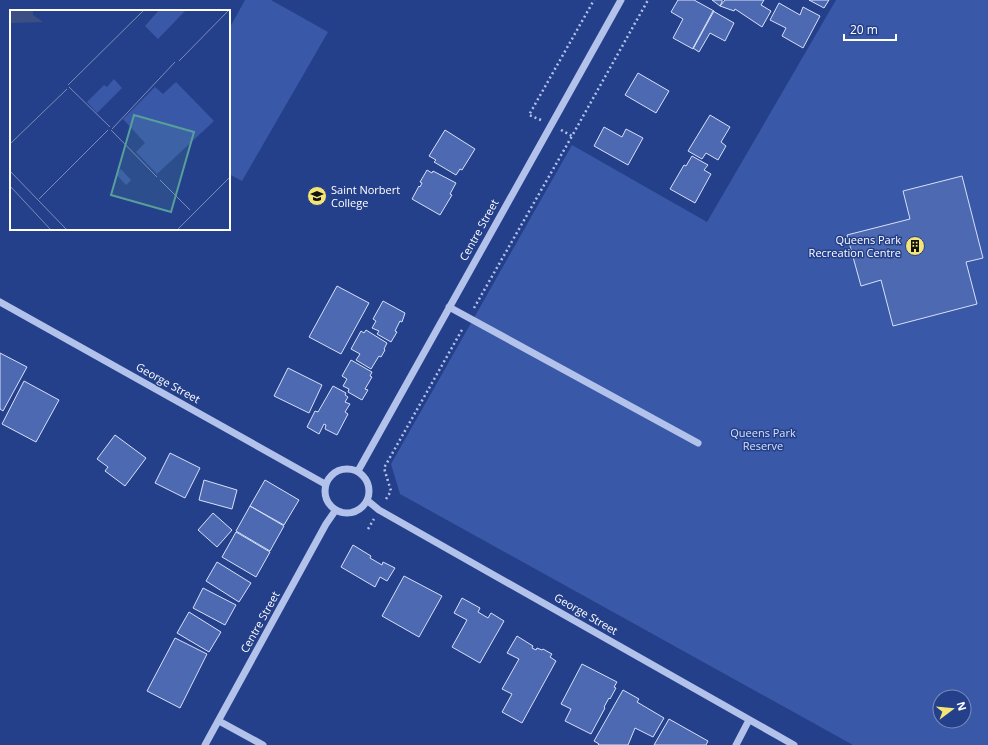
<svg xmlns="http://www.w3.org/2000/svg" width="988" height="745" font-family="'Open Sans',sans-serif">
  <rect width="100%" height="100%" fill="#25408a"/>
  <path fill="#3958a7" fill-rule="evenodd" d="M245 0H271L328 32 242 181 229 174V29Z
    M836 0H988V745H853L400 494 391 464 572 145 707 222ZM940 697H964V721H940Z"/>
  <path fill="#4d69b2" stroke="#d7e0f7" d="M678 0H694L714 11 693 49 673 38 683 19 671 12Z
    M712 0H722V2L720 6Z
    M725 0H764L761 5 771 11 762 27 735 9 734 11 720 6Z
    M809 0H829L824 8Z
    M779 3 800 15 803 7 820 16 803 48 782 36 786 28 770 20Z
    M713 11 734 23 725 41 710 33 699 52 693 48Z
    M638 73 669 91 656 113 625 95Z
    M710 115 730 127 721 142 726 146 718 160 706 153 702 159 688 151Z
    M604 127 622 137 626 129 643 138 628 165 594 146Z
    M445 130 475 149 462 170 460 169 456 175 434 162 436 160 429 156Z
    M692 156 708 165 704 170 711 174 695 203 670 189 684 165 686 166Z
    M427 170 432 173 433 171 456 183 450 194 452 195 440 215 412 199 419 186 420 187 422 183 420 182Z
    M962 176 983 258 966 262 977 304 893 326 881 280 861 286 847 235 910 219 903 191Z
    M337 286 369 303 341 354 309 337Z
    M383 301 405 313 402 322 400 321 395 331 397 332 391 342 377 334 379 331 372 328 376 321 373 319Z
    M366 330 387 343 384 349 385 350 381 357 379 356 371 369 356 360 360 354 351 349 361 331 364 333Z
    M0 353 27 367 3 411 0 409Z
    M351 360 372 372 370 376 372 377 365 389 368 390 362 400 348 392 349 389 343 386 347 379 342 376Z
    M288 368 322 385 309 413 274 396Z
    M24 381 59 400 36 442 2 424Z
    M333 386 346 393 345 395 348 397 345 402 350 404 345 412 348 414 337 435 325 429 326 425 324 424 319 434 307 427 315 411 318 412Z
    M115 435 146 458 125 486 105 471 108 467 97 459Z
    M170 453 200 468 185 498 155 483Z
    M204 480 237 490 232 509 199 500Z
    M265 480 299 500 284 525 250 506Z
    M250 506 284 526 270 551 236 531Z
    M213 513 232 530 217 547 198 530Z
    M236 532 270 552 256 577 222 557Z
    M353 545 371 556 370 558 382 565 383 562 395 568 387 581 380 577 375 587 341 567Z
    M217 562 251 583 239 602 206 581Z
    M404 576 442 596 419 637 382 616Z
    M203 588 236 605 225 625 193 608Z
    M462 598 480 608 478 612 488 618 491 613 504 621 480 663 452 647 467 620 454 613Z
    M189 612 221 632 209 652 177 633Z
    M517 636 533 646 532 648 536 650 537 648 542 650 543 649 552 654 550 657 556 661 522 723 502 712 512 694 502 689 519 659 507 653Z
    M175 638 207 654 180 708 147 691Z
    M582 664 617 682 614 687 616 688 610 699 609 698 604 707 605 708 591 734 565 721 571 709 561 704Z
    M623 690 639 699 637 702 664 718 653 737 635 728 628 745H598L599 744 594 741Z
    M669 719 708 741 706 745H654Z"/>
  <g fill="none" stroke-linecap="round" stroke-linejoin="round">
    <path stroke="#b2c2ea" stroke-width="2.5" stroke-dasharray="2 3" stroke-linecap="butt" d="M541 120 529 115 594 0
      M561 130 572 136 648 0
      M474 308 572 136
      M386 499 391 491 384 468 463 328
      M368 529 374 519"/>
    <path stroke="#b2c2ea" stroke-width="7" d="M0 302 325 484
      M449 307 698 443
      M325 491a22 22 0 1 1 44 0a22 22 0 1 1-44 0Z
      M358 471 621 0
      M368 501 379 510 794 745
      M219 721 263 745
      M205 745 326 524 335 511
      M736 745 749 720"/>
  </g>
  <defs>
    <symbol id="university-disc" viewBox="-11 -11 22 22"><circle r="9.5" fill="#f4e577" stroke="#25408a"/><path d="M0-5L7-2L0 1L-7-2ZM-4 1L0 2.5L4 1V4Q0 6-4 4Z" fill="#111"/></symbol>
    <symbol id="building-disc" viewBox="-11 -11 22 22"><circle r="9.5" fill="#f4e577" stroke="#25408a"/><path d="M-4-6H4V6H1V3H-1V6H-4ZM-2.5-4.3h1.7v1.8h-1.7ZM.8-4.3h1.7v1.8H.8ZM-2.5-1h1.7V.8h-1.7ZM.8-1h1.7V.8H.8Z" fill="#111"/></symbol>
  </defs>
  <g fill-rule="evenodd">
    <use href="#university-disc" x="306" y="185" width="22" height="22"/>
    <use href="#building-disc" x="904" y="235" width="22" height="22"/>
  </g>
  <g text-anchor="middle" stroke-width="3" stroke-linejoin="round" paint-order="stroke">
    <g font-size="11" fill="#fff" stroke="#25408a" text-anchor="start">
      <text x="331" y="194">Saint Norbert<tspan x="331" dy="13">College</tspan></text>
      <text x="901" y="244" text-anchor="end">Queens Park<tspan x="901" dy="13">Recreation Centre</tspan></text>
    </g>
    <g font-size="11" fill="#fff" stroke="#25408a">
      <text transform="translate(479 230) rotate(-61)" y="4">Centre Street</text>
      <text transform="translate(168 383) rotate(29)" y="4">George Street</text>
      <text transform="translate(586 614) rotate(30)" y="4">George Street</text>
      <text transform="translate(260 622) rotate(-61)" y="4">Centre Street</text>
    </g>
    <g font-size="11" fill="#d7e0f7" stroke="#25408a">
      <text x="763" y="437">Queens Park<tspan x="763" dy="13">Reserve</tspan></text>
    </g>
  </g>
  <g transform="translate(10 10)">
    <rect width="220" height="220" fill="#25408a"/>
    <path d="M149 0H176L148 29 135 16ZM104 69 112 78 87 103 77 92 94 75 97 77ZM166 72 204 111 147 164 126 142 135 133 113 109 145 77 153 84ZM111 159 121 170 116 175 106 164Z" fill="#3958a7"/>
    <path d="M0 0H23V5L33 12 0 13Z" fill="#3b4f85"/>
    <path fill="none" stroke="#7c8cb9" stroke-width="1" d="M169 51 219 0M58 75 134 0M59 77 100 117M102 119 165 52M101 120 147 167M0 134 57 79M0 161 57 220M150 170 180 200M0 176 41 220M29 189 98 120M167 220 220 167"/>
    <path fill="#579f9a" fill-opacity="0.15" stroke="#579f9a" stroke-width="2" d="M124 105 184 122 161 202 101 185Z"/>
    <rect width="220" height="220" fill="none" stroke="#fff" stroke-width="2"/>
  </g>
  <g transform="translate(952 709) rotate(74)"><circle r="19" fill="#25408a" stroke="#7c8cb9"/>
  <path d="M0-3L7 15L0 10L-7 15Z" fill="#f4e577"/>
  <text y="-6" font-size="11" font-weight="bold" text-anchor="middle" fill="#ffffff">N</text>
  </g>
  <path d="M844 34v6h52v-6" fill="none" stroke="#ffffff" stroke-width="2"/>
  <text x="850" y="34" font-size="12" fill="#ffffff" stroke="#25408a" stroke-width="3" paint-order="stroke">20 m</text>
</svg>
